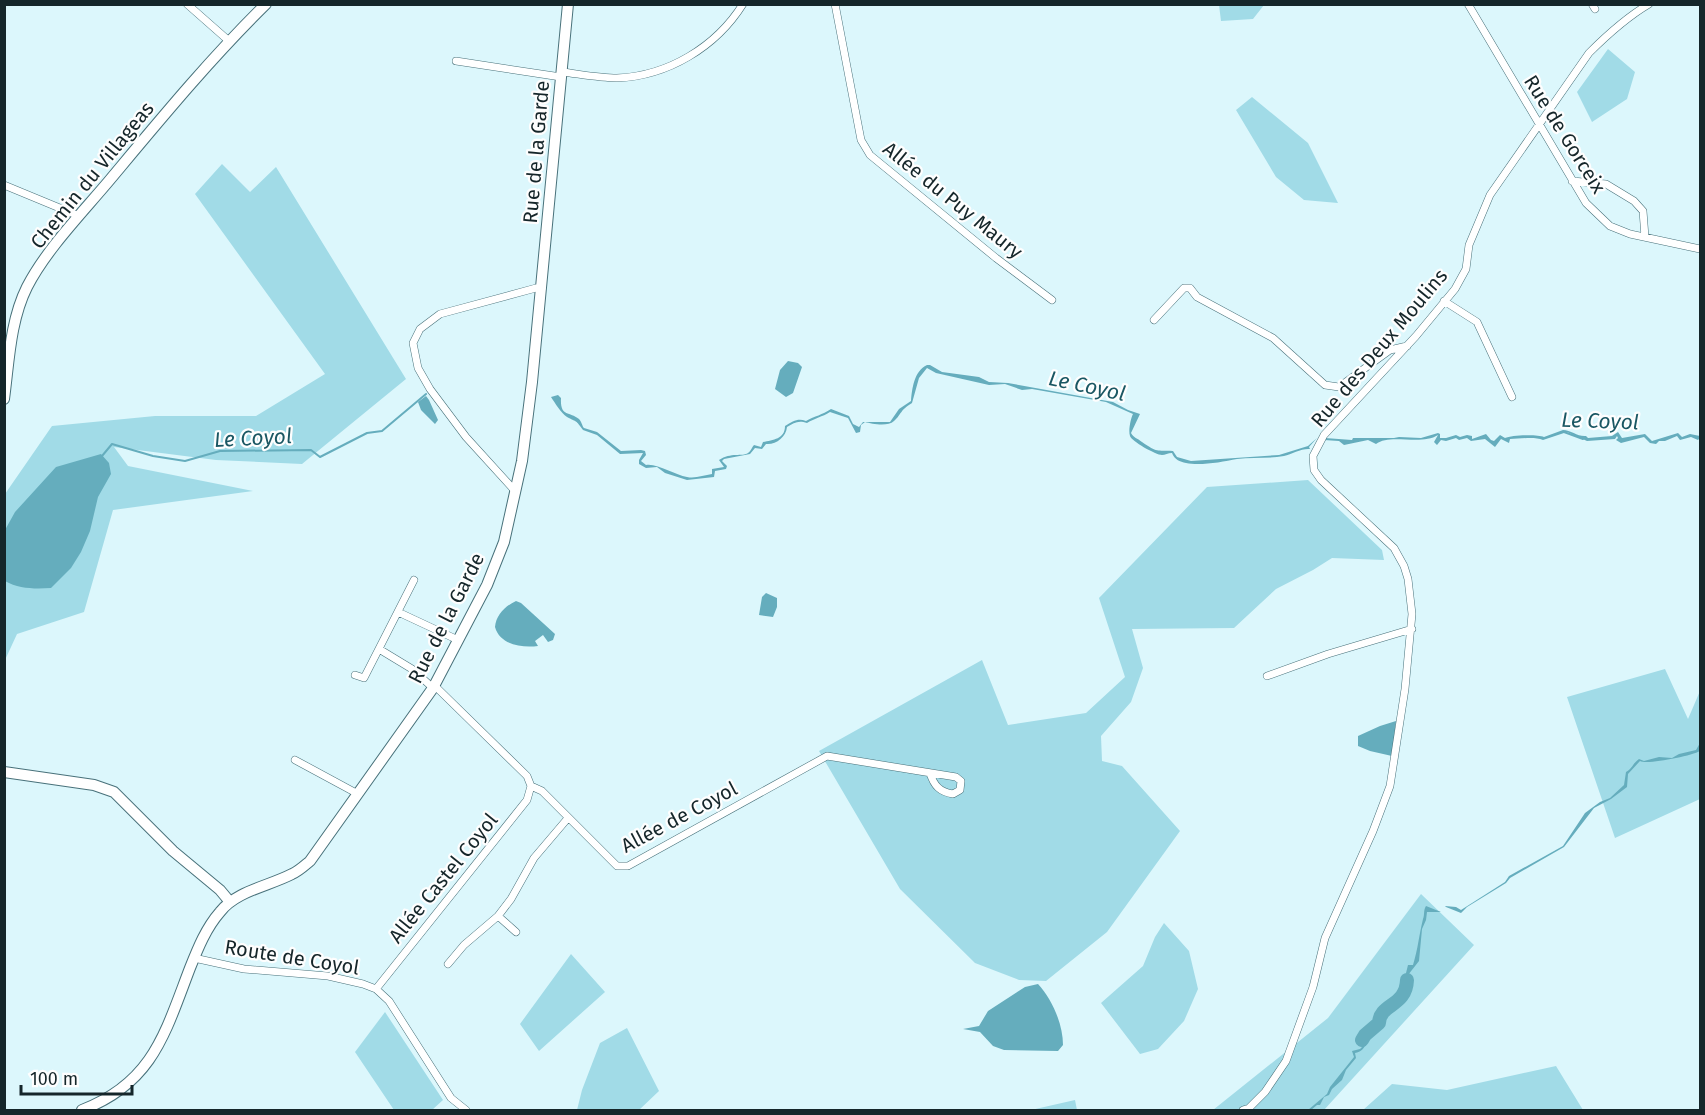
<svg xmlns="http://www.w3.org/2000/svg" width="1705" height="1115" font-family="'Fira Sans',sans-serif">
  <rect width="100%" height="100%" fill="#dcf7fc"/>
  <path fill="#a1dbe7" d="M1219 5V4L1264 5 1253 19 1221 21Z
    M1608 49 1635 72 1627 99 1592 122 1577 92Z
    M1252 97 1308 143 1338 203 1304 200 1276 177 1236 110Z
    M222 164 250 192 276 167 406 379 302 464 216 460 114 447 128 466 253 491 113 510 84 612 17 634 5 660V494L52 426 155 416H256L325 374 195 194Z
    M1308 480 1382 550 1384 560 1332 558 1313 570 1276 589 1234 628 1132 629 1143 668 1131 702 1101 736 1102 761 1122 766 1180 831 1107 932 1046 981 1019 980 975 963 900 889 819 751 982 660 1008 725 1086 713 1125 677 1099 598 1207 487Z
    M1665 669 1688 719 1700 691V799L1615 838 1567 697Z
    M1421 894 1474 945 1324 1110H1213L1328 1018Z
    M1164 923 1189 951 1198 989 1184 1021 1158 1049 1140 1054 1101 1003 1143 966 1155 937Z
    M571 954 605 992 539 1051 520 1024Z
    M385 1012 443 1100 432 1110H394L355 1052Z
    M627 1028 659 1091 639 1110H577L582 1090 600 1043Z
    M1556 1066 1583 1110H1363L1392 1084 1447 1090Z
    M1075 1100 1077 1110H1031Z"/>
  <path fill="#65adbd" d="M788 361 798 363 802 367 793 393 786 397 775 389 780 370Z
    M927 365H930L942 372 979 377 989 382 1008 383 1113 402 1128 410 1140 414 1131 433C1134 438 1137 438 1142 442 1158 453 1156 450 1173 451L1177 457 1191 461 1279 455 1308 446 1317 438 1309 447 1310 449C1302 448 1292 454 1284 456 1268 459 1252 457 1237 459 1222 462 1200 466 1186 463 1180 462 1174 459 1172 453 1168 453 1165 455 1162 455 1156 455 1131 441 1130 436 1128 430 1131 418 1133 414L1106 402 1032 389 1022 390 1005 384 989 385 936 373 927 368 919 378 912 403C899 411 902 414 894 421 888 427 872 424 865 422L861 425 860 432 856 433 848 418 830 412C822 417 815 418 807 423 798 420 794 423 787 427 786 437 776 445 766 444L762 449 755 448 750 454 724 459 722 461 727 466 726 469 715 471 714 477 687 480 665 473 657 467 646 468 639 464V460L643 453 620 454 597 435 583 430C575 419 578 423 567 417 561 413 555 403 551 397L558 395 561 398C560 417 569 411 579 419 582 422 582 426 584 428L597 432 621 451 641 450 645 451 646 455 641 461 646 465C657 463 675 475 687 477 695 479 704 475 712 474V469L724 467 719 460C731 452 742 457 748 453 751 451 752 447 754 445L761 447 763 442C773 440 785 439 785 426 793 421 798 418 806 421 815 416 822 415 831 409L849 416 853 424 859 427 863 422H890L899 409 911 401C912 389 914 371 927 365Z
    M426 396 429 400 438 420 435 424 421 410 418 402Z
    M1563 430C1571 430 1578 437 1586 436L1588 438 1612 436 1618 432 1622 438 1645 434 1652 441 1678 433 1682 437 1690 434 1700 436V438L1698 440 1691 437 1680 440 1677 436 1665 441H1659L1656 444 1650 443 1644 437 1621 443 1616 440 1618 438 1617 436 1615 439 1587 441 1567 432 1543 440C1534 436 1520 439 1510 439L1509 443 1501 439 1495 447 1485 439 1471 441 1467 438 1459 440 1456 438 1446 441 1441 440 1437 445 1434 442 1438 435C1421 446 1390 433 1376 444L1368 440 1344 445 1339 441 1324 440 1325 438 1352 440 1353 438H1394L1399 437 1421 438 1438 433 1440 434V438H1446L1456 435 1460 437 1467 435 1472 436V439L1486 434 1491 440 1494 441 1500 435 1505 438C1512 435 1537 434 1544 437Z
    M101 454 109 463 111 474 98 497 90 531 81 552 71 568 51 588C35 589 19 589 5 581V530L15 512 56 467Z
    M766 593 777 598V607L773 617 759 615 762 597Z
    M516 601 521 603 555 634 553 640 548 642 543 635 535 641 538 646C522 648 500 645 495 627 496 615 505 606 516 601Z
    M1396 721 1392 756 1370 751 1358 746V736L1380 726Z
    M1700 743V751C1691 756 1647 765 1640 761L1628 774 1627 787 1611 799 1594 808 1564 847 1510 878 1506 883 1467 907 1461 913 1446 907 1445 906 1456 907 1461 910 1505 882 1509 876 1563 846 1585 813 1600 802 1610 798 1624 785 1626 772C1632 769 1633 763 1639 759L1644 761 1659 757 1672 758 1679 754 1696 750Z
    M1426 906 1441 912H1427L1426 920 1422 929 1419 961 1408 975 1411 986 1400 999 1396 1007H1391L1381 1016 1380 1024C1376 1026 1366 1035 1364 1039L1366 1043C1365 1048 1361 1052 1355 1053L1356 1058 1346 1070 1342 1080 1332 1089 1329 1095 1324 1097 1320 1105H1317L1311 1110H1308L1327 1094 1330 1087 1354 1057 1352 1051 1360 1049 1363 1046 1361 1039C1366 1030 1378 1027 1378 1017L1386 1009V1005L1389 1003 1393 1005 1396 998 1406 989 1405 977 1408 965H1413C1418 949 1419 935 1423 919 1425 914 1423 911 1426 906Z
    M1038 984C1052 999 1063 1024 1063 1045L1058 1051 1004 1050 993 1046 980 1032 963 1029 979 1026 988 1011 1025 987Z"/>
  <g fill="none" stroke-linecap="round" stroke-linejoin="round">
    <path stroke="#65adbd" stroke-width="2" d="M1564 432 1583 439
      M102 456 112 444 153 456 185 461 220 451 311 450 320 457 367 433 382 431 426 394"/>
    <path stroke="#65adbd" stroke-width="14" d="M1362 1040 1365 1035 1379 1023C1380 1003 1406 1007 1407 980"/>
    <defs>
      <path id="street" d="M187 4 229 41
        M835 4 861 140 870 155 996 258 1052 300
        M1468 4 1586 203 1610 226 1630 234 1700 249
        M1592 4 1595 9
        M456 61 561 77
        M562 72C579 74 599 78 617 78 668 76 716 47 743 4
        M1572 181 1606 184 1634 201 1643 211 1645 237
        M4 185 79 216
        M1444 301 1477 322 1512 397
        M1154 320 1184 288H1190L1197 297 1273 338 1325 385 1339 387 1390 350 1407 346
        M516 492 466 437 430 389 418 368 413 343 420 329 440 314 536 288H542
        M398 612 458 640
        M379 649 412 669 433 688
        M355 675 364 678 414 580
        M1267 676 1328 654 1412 629
        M435 686 527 776 531 786 542 791 617 866H628L827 756 956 777 961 781 960 790 953 794C940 792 934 786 930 773
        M295 760 358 794
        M498 916 516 932
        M194 958 244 969 328 976 363 984 376 989 389 1001 451 1098 466 1110
        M448 964 464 945 498 916 511 899 534 858 568 818
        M376 989 527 800 531 786
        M1243 1110 1249 1108 1265 1092 1286 1061 1313 987 1325 938 1373 831 1390 786 1405 689 1412 614 1408 579 1404 566 1394 548 1321 480 1314 470 1313 456 1324 435 1416 336 1455 289 1466 269 1469 245 1490 195 1589 53C1607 35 1627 17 1649 4"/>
      <path id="secondary" d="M4 399C9 362 10 321 27 287 46 250 81 214 108 182 159 121 209 60 266 4
        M4 772 94 785 114 792 173 851 220 890 230 902
        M82 1110C153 1083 165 1033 190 968 198 948 206 928 220 912 236 891 269 886 292 874 299 871 304 866 310 861L433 688 487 585 504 542 522 461 532 382 568 4"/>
    </defs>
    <use href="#street" stroke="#48717a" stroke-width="8"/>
    <use href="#secondary" stroke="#48717a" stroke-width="12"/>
    <use href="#street" stroke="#fff" stroke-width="7"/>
    <use href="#secondary" stroke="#fff" stroke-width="10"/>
  </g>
  <g text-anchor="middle" stroke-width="4.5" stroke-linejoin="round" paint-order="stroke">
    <g font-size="20" fill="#15262a" stroke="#fefefe">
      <text transform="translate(1565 134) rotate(58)" y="7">Rue de Gorceix</text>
      <text transform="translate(536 152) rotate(-85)" y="7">Rue de la Garde</text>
      <text transform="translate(92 175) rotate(-51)" y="7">Chemin du Villageas</text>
      <text transform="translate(953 200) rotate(39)" y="7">Allée du Puy Maury</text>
      <text transform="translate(1379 348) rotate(-50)" y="7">Rue des Deux Moulins</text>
      <text transform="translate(446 618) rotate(-63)" y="7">Rue de la Garde</text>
      <text transform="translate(679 817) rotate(-28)" y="7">Allée de Coyol</text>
      <text transform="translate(443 878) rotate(-51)" y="7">Allée Castel Coyol</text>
      <text transform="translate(292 957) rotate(9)" y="7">Route de Coyol</text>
    </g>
    <g font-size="21" font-style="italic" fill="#1a5763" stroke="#fefefe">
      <text transform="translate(1087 386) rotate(12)" y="7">Le Coyol</text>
      <text transform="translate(1600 421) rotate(2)" y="7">Le Coyol</text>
      <text transform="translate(253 438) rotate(-3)" y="7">Le Coyol</text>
    </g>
  </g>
  <rect width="1705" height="1115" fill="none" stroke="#15262a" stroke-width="12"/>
  <path d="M21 1085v9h111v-9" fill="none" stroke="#15262a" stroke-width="3"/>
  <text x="30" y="1085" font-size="18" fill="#15262a" stroke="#fefefe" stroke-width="4.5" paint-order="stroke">100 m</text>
</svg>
